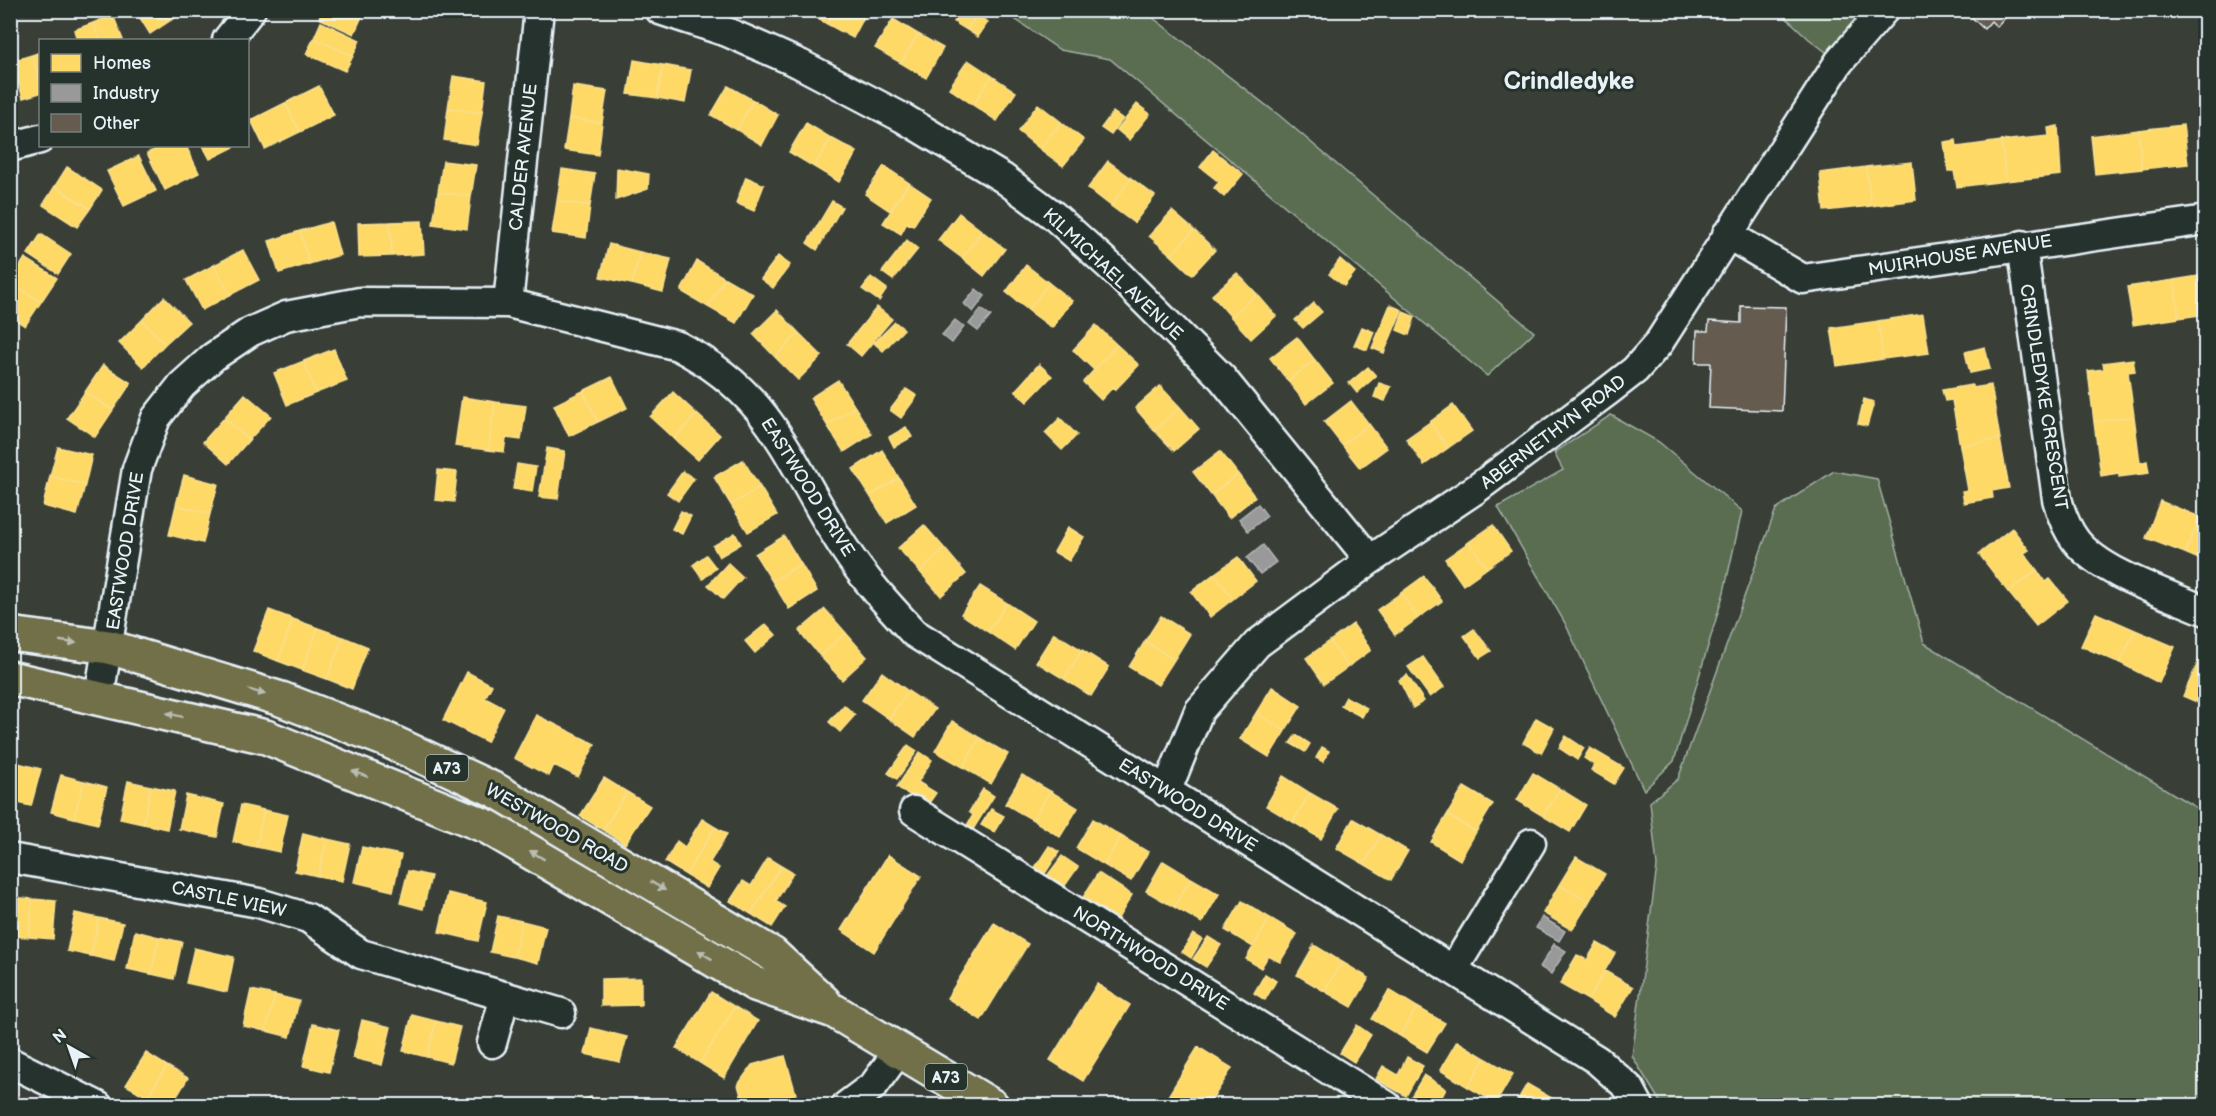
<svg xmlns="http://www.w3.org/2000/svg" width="2216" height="1116" font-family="'Balsamiq Sans',sans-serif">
  <rect width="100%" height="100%" fill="#393f37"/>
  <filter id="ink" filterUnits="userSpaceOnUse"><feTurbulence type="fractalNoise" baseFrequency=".0167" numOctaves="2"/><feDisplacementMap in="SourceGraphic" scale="12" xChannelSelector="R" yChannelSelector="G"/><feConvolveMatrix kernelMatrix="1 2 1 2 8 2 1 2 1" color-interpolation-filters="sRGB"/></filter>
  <g filter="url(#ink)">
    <path fill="#5a6d51" stroke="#a1afa4" stroke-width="1.5" d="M1003 11H1144L1280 116 1534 332 1487 376 1110 59 1060 50Z
      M1779 11H1885L1839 62 1809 39Z
      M1611 415 1659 442 1742 511 1724 592 1674 761 1644 790 1565 623 1498 507 1563 470 1554 453Z
      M1834 471 1877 479 1924 643 2205 813V1105H1662L1632 1056 1657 866 1650 802 1678 779 1776 509Z"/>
    <path fill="#ffd966" stroke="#f8e092" stroke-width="1.5" d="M135 10H160L168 22 150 34Z
      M160 10H186V11L168 22Z
      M322 10H360L364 12 354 34 319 18Z
      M803 10H835L827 24Z
      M835 10H868L853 38 827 24Z
      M961 10H979L967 30 954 22Z
      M113 15 123 40H100L93 23Z
      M976 15 988 22 978 37 967 30Z
      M893 19 918 34 901 63 875 48Z
      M321 22 360 40 353 56 314 38Z
      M93 23 100 40H77L74 30Z
      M918 34 943 48 926 78 901 63Z
      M314 38 353 56 345 71 306 54Z
      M40 52V82L32 55Z
      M32 55 40 82V93L23 98 12 61Z
      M634 60 663 65 657 98 628 94Z
      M968 60 992 76 973 105 949 88Z
      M663 65 691 70 685 103 657 98Z
      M453 76 486 81 482 113 448 108Z
      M992 76 1016 92 997 121 973 105Z
      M319 86 334 115 300 132 285 103Z
      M573 86 607 91 602 123 569 118Z
      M728 86 753 100 737 130 711 115Z
      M753 100 778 115 762 145 737 130Z
      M285 103 300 132 265 149 251 120Z
      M1038 104 1061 122 1040 149 1018 131Z
      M1137 104 1150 114 1129 140 1117 130Z
      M448 108 482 113 477 145 444 140Z
      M1113 112 1123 119 1111 135 1101 128Z
      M569 118 602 123 598 155 564 150Z
      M1061 122 1084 140 1063 166 1040 149Z
      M806 123 831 138 814 167 789 152Z
      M2183 125 2188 164 2142 169 2138 130Z
      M2058 126 2061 175 2006 181 2001 141 2049 136 2048 128Z
      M2138 130 2142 169 2095 174 2091 136Z
      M831 138 857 152 839 182 814 167Z
      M1956 140 1957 147 2001 141 2006 181 1957 187 1954 171H1948L1944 142Z
      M164 146H186L199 173 165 190 147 153Z
      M203 146H236L210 159Z
      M1213 150 1243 174 1224 197 1214 188 1219 182 1200 167Z
      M139 156 156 191 124 206 107 171Z
      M443 161 476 165 471 197 438 192Z
      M1108 161 1131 178 1111 206 1088 188Z
      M1912 162 1916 200 1871 206 1866 167Z
      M884 166 909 183 890 211 865 194Z
      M67 167 102 190 90 209 55 186Z
      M1866 167 1871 206 1824 211 1820 173Z
      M617 168 649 174 648 189 616 200Z
      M562 169 595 174 590 206 557 201Z
      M746 177 764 185 754 211 736 203Z
      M1131 178 1155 196 1134 223 1111 206Z
      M909 183 931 198 913 226 907 223 901 234 883 223Z
      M55 186 90 209 77 227 43 205Z
      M438 192 471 197 467 229 433 224Z
      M557 201 590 206 586 238 552 233Z
      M832 201 842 207 817 250 807 243Z
      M1172 211 1194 230 1171 255 1149 236Z
      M959 213 982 231 962 258 938 240Z
      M422 221 424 254 392 256 390 222Z
      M331 222 340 255 309 264 300 231Z
      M390 222 392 256 359 257 358 223Z
      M1194 230 1215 250 1192 275 1171 255Z
      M300 231 309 264 279 273 269 241Z
      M982 231 1005 249 984 276 962 258Z
      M41 234 71 254 58 274 28 254Z
      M907 240 918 249 893 280 882 272Z
      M609 244 640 252 632 284 600 277Z
      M243 250 259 280 230 295 214 265Z
      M640 252 671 259 663 292 632 284Z
      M778 256 790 265 773 288 761 279Z
      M25 258 57 278 41 302 10 282Z
      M1340 259 1355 272 1344 286 1329 274Z
      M697 261 725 278 708 307 681 291Z
      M214 265 230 295 202 310 186 280Z
      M1026 265 1049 283 1028 310 1006 292Z
      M1237 273 1257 294 1231 317 1212 295Z
      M2206 275V314L2179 318 2174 280Z
      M871 277 887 289 879 301 862 289Z
      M725 278 753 294 736 323 708 307Z
      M2174 280 2179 318 2133 325 2127 287Z
      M10 282 41 302 25 326 10 316Z
      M1049 283 1072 301 1052 328 1028 310Z
      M1257 294 1276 316 1251 339 1231 317Z
      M164 297 189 322 165 344 142 320Z
      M1314 303 1322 312 1303 328 1295 320Z
      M1390 305 1402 310 1384 353 1372 348Z
      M877 307 892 319 861 356 847 344Z
      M777 310 799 333 775 357 753 334Z
      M1403 312 1415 317 1409 335 1397 330Z
      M1923 314 1929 353 1883 359 1878 321Z
      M142 320 165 344 143 367 119 343Z
      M1878 321 1883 359 1837 366 1831 328Z
      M895 322 904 329 883 351 874 343Z
      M1096 325 1117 345 1094 370 1073 350Z
      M1362 327 1374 332 1367 350 1354 345Z
      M799 333 822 356 798 380 775 357Z
      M1297 337 1315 360 1288 381 1270 358Z
      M1117 345 1139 365 1115 390 1113 387 1101 400 1083 382Z
      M1985 347 1990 369 1970 373 1965 352Z
      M334 349 347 381 316 393 304 361Z
      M2133 359 2135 371 2128 372 2134 416 2094 422 2088 371 2104 369 2103 363Z
      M1315 360 1333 383 1306 404 1288 381Z
      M304 361 316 393 287 405 274 373Z
      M1039 364 1052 376 1027 402 1015 391Z
      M103 365 131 383 113 410 85 392Z
      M1368 367 1376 376 1357 393 1349 383Z
      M612 377 627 408 598 422 583 391Z
      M838 380 855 407 827 425 810 398Z
      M1379 383 1391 387 1385 401 1374 397Z
      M1972 385V388L1991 385 2000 439 1960 446 1952 400 1945 401 1942 390Z
      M1160 386 1180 407 1154 430 1135 408Z
      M906 389 917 396 901 418 890 410Z
      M583 391 598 422 569 436 554 405Z
      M85 392 113 410 95 437 67 418Z
      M673 392 697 414 674 439 650 417Z
      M245 394 271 416 249 440 224 418Z
      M462 397 495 402 488 450 455 446Z
      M1864 399 1874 402 1867 426 1858 424Z
      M1351 401 1369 424 1342 445 1324 422Z
      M495 402 526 406 521 440 506 438 504 452 488 450Z
      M1453 405 1472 431 1448 448 1430 422Z
      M855 407 872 434 844 452 827 425Z
      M1180 407 1199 429 1174 451 1154 430Z
      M697 414 720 435 698 460 674 439Z
      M2134 416 2140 463 2147 461 2149 473 2119 477V473L2101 476 2094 422Z
      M224 418 249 440 228 464 203 442Z
      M1060 418 1077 435 1062 450 1045 433Z
      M1430 422 1448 448 1424 465 1406 439Z
      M1369 424 1387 448 1360 468 1342 445Z
      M906 427 912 437 894 447 889 437Z
      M2000 439 2009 488 1992 491 1993 498 1964 503 1962 491 1968 490 1960 446Z
      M58 447 92 455 85 485 50 476Z
      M547 448 565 451 558 499 539 497Z
      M882 450 899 478 870 496 853 469Z
      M1220 451 1238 474 1211 495 1193 472Z
      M743 460 760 487 731 505 714 477Z
      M517 464 536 467 532 492 513 489Z
      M438 470 457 472 454 502 435 500Z
      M683 471 694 479 678 501 667 493Z
      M1238 474 1255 497 1229 518 1211 495Z
      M184 475 218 484 210 514 176 505Z
      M50 476 85 485 77 515 43 506Z
      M899 478 916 505 887 523 870 496Z
      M760 487 777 515 748 532 731 505Z
      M2160 501 2200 517 2185 553 2146 538Z
      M176 505 210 514 203 543 169 535Z
      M681 511 691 516 682 534 672 529Z
      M2200 517 2206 519V562L2185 553Z
      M924 525 945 549 920 572 898 548Z
      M1493 525 1511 551 1487 568 1469 542Z
      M1068 527 1084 537 1069 561 1054 552Z
      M2012 528 2029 550 2024 553 2037 570 2008 592 1979 554Z
      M735 533 741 544 719 557 713 546Z
      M784 536 801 564 772 581 755 554Z
      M1469 542 1487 568 1463 585 1445 559Z
      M945 549 966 574 941 596 920 572Z
      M706 555 716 568 703 579 693 565Z
      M1238 557 1256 581 1233 599 1214 574Z
      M728 563 743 577 723 599 708 585Z
      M801 564 817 591 789 609 772 581Z
      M2037 570 2045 582 2050 579 2068 601 2036 626 2008 592Z
      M1214 574 1233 599 1210 617 1191 592Z
      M1424 576 1442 601 1418 618 1401 593Z
      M980 586 1007 603 988 632 961 614Z
      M1401 593 1418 618 1395 635 1377 610Z
      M1007 603 1034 621 1015 650 988 632Z
      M825 609 846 633 820 656 799 631Z
      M269 610 293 619 278 661 253 651Z
      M2096 613 2135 630 2120 663 2081 646Z
      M1161 616 1190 634 1174 660 1145 641Z
      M293 619 318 628 302 670 278 661Z
      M766 624 776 635 755 653 745 641Z
      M1353 624 1371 650 1348 667 1330 641Z
      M318 628 343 637 327 679 302 670Z
      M1474 629 1491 651 1480 658 1464 636Z
      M2135 630 2175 647 2159 683 2120 663Z
      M846 633 867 657 842 680 820 656Z
      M1054 633 1082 650 1064 679 1036 662Z
      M343 637 368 647 352 689 327 679Z
      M1145 641 1174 660 1158 685 1129 667Z
      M1330 641 1348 667 1324 684 1306 658Z
      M1082 650 1109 667 1091 696 1064 679Z
      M1423 657 1444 687 1430 697 1408 667Z
      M2200 658 2206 660V706L2183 696Z
      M467 672 492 685 485 698 504 708 487 742 443 720Z
      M882 672 908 691 889 719 862 700Z
      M1407 675 1424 701 1413 708 1399 680Z
      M1272 687 1301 706 1285 731 1256 713Z
      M908 691 935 709 915 737 889 719Z
      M1346 697 1367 708 1362 717 1341 706Z
      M844 705 855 715 840 732 829 722Z
      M1256 713 1285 731 1269 757 1240 739Z
      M536 715 595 744 578 777 554 765 549 776 514 758Z
      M1536 718 1554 728 1541 753 1523 743Z
      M952 721 980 738 963 767 935 751Z
      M1296 735 1310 744 1305 752 1290 743Z
      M1566 736 1584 748 1577 760 1559 748Z
      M980 738 1008 754 991 784 963 767Z
      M908 745 917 751 897 779 888 773Z
      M1322 747 1329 751 1323 762 1316 758Z
      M1590 748 1624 768 1614 784 1591 770 1594 765 1584 758Z
      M920 752 932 760 918 782 936 793 927 806 897 787Z
      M10 761 18 763 10 791Z
      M18 763 41 769 31 806 10 801Z
      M1533 773 1560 789 1543 816 1517 800Z
      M61 775 84 781 74 818 51 812Z
      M1022 775 1050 791 1033 820 1005 804Z
      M1283 776 1310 793 1293 822 1266 806Z
      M604 778 627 792 603 830 580 816Z
      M84 781 107 787 98 824 74 818Z
      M128 781 151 786 143 824 120 819Z
      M151 786 175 791 167 829 143 824Z
      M1464 787 1493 804 1476 832 1447 815Z
      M983 789 994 796 972 831 966 827 973 815 969 812Z
      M1560 789 1586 805 1570 832 1543 816Z
      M1050 791 1078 808 1060 837 1033 820Z
      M627 792 650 806 625 844 603 830Z
      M1310 793 1338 809 1321 839 1293 822Z
      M186 795 224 804 217 837 179 829Z
      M241 805 264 810 256 847 233 842Z
      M991 809 1004 816 994 832 981 825Z
      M264 810 288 815 280 852 256 847Z
      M1447 815 1476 832 1460 860 1431 842Z
      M702 819 715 827 686 875 665 862 677 841 685 847Z
      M1093 819 1121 836 1104 865 1076 848Z
      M1353 819 1381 835 1364 864 1336 848Z
      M715 827 727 834 710 862 719 868 707 888 686 875Z
      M303 833 327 839 318 876 295 871Z
      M1381 835 1408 851 1391 880 1364 864Z
      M1121 836 1148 852 1131 881 1104 865Z
      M327 839 350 844 342 881 318 876Z
      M1049 846 1059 852 1044 875 1034 869Z
      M362 847 401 855 393 891 354 882Z
      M888 855 921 876 874 952 841 930Z
      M1062 856 1078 867 1064 887 1047 876Z
      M1576 857 1605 874 1589 902 1559 885Z
      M768 858 781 866 751 914 730 901 743 881 751 886Z
      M1163 861 1191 878 1174 907 1146 891Z
      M781 866 793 873 776 901 785 907 772 927 751 914Z
      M408 871 431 876 423 909 400 903Z
      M1098 873 1132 895 1117 920 1082 899Z
      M1191 878 1219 894 1202 923 1174 907Z
      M1559 885 1589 902 1572 930 1543 913Z
      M448 893 487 902 478 941 439 932Z
      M10 897 32 899 29 937 10 936Z
      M32 899 56 901 53 939 29 937Z
      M1242 901 1270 918 1253 947 1225 930Z
      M75 913 99 918 91 956 67 951Z
      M498 916 522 921 514 957 490 952Z
      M99 918 123 923 114 961 91 956Z
      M1270 918 1297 934 1280 962 1268 956 1261 968 1246 959Z
      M522 921 546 927 538 963 514 957Z
      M994 923 1028 944 981 1020 947 998Z
      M135 931 159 937 151 974 127 969Z
      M1193 934 1202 939 1191 958 1182 952Z
      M159 937 182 942 174 979 151 974Z
      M1208 937 1221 945 1206 967 1193 959Z
      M1597 943 1615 953 1588 1000 1560 984 1577 955 1587 960Z
      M1314 945 1342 962 1324 991 1297 975Z
      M194 948 234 957 227 992 186 983Z
      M1342 962 1369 978 1352 1007 1324 991Z
      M1605 971 1633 987 1615 1017 1588 1000Z
      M1265 974 1276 981 1265 1000 1254 993Z
      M641 978V1005L601 1006V979Z
      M1097 984 1130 1005 1083 1081 1050 1060Z
      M251 990 275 995 266 1031 243 1026Z
      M1389 990 1417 1007 1400 1036 1372 1019Z
      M711 992 735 1007 700 1063 676 1048Z
      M275 995 299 1001 290 1037 266 1031Z
      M735 1007 758 1021 724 1078 700 1063Z
      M1417 1007 1445 1023 1427 1052 1400 1036Z
      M412 1015 436 1021 427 1057 403 1051Z
      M362 1020 391 1027 382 1065 353 1058Z
      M436 1021 460 1027 451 1063 427 1057Z
      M313 1024 339 1030 329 1072 303 1066Z
      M1357 1025 1371 1035 1354 1062 1340 1053Z
      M591 1028 627 1037 620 1062 585 1054Z
      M1457 1041 1485 1058 1468 1087 1440 1070Z
      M1198 1047 1232 1068 1208 1106H1162Z
      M146 1053 167 1066 147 1097 126 1085Z
      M785 1056 796 1094 754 1106H744L738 1085 752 1065Z
      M1407 1057 1423 1066 1406 1096 1376 1079 1383 1066 1398 1075Z
      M1485 1058 1513 1074 1496 1103 1468 1087Z
      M167 1066 188 1078 171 1106H161L147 1097Z
      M1424 1075 1446 1089 1439 1102 1444 1106H1419L1409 1100Z
      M1527 1084 1555 1100 1552 1106H1514Z
      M591 1097 594 1106H567Z"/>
    <path fill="#999" stroke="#b1b3b6" stroke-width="1.5" d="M976 289 985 296 973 312 964 304Z
      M981 309 991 316 978 331 969 324Z
      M955 320 964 327 952 343 942 335Z
      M1258 504 1267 516 1248 531 1239 519Z
      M1263 545 1276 562 1260 574 1247 558Z
      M1542 917 1565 931 1559 941 1536 928Z
      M1554 944 1566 951 1551 974 1540 967Z"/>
    <path fill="#655b4f" stroke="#e8f1f8" stroke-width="1.5" d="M1964 10H2012L1997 27 1991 21 1984 29Z
      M1741 306 1786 307 1782 411 1709 408 1711 363H1696L1697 331H1708L1709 321 1741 323Z"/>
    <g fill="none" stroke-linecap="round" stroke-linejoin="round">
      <defs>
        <path id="street" d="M660 10 727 32 800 64 903 118 1003 178 1053 215 1113 269 1222 378 1370 560
          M227 40 251 10
          M10 147 40 139
          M1727 234 1803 279 2206 220
          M2022 245 2057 499C2061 514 2066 528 2076 541 2102 574 2168 594 2206 611
          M508 303 539 10
          M99 697 137 469 156 418 182 385 213 357 250 332 286 316 360 302 508 303 678 346C776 397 788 462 844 548 864 579 889 606 914 633L1597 1060 1630 1089 1639 1106
          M1166 792 1199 711 1257 644 1370 560 1476 489 1608 391 1635 370 1658 344 1839 62 1884 10
          M914 811 1387 1106
          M10 858 259 903 308 918 361 954 561 1013
          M1453 970 1531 843
          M492 1043 505 996
          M10 1062 98 1106
          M846 1106 874 1085 900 1049"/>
        <path id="primary" d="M10 634 109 647 281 699 387 740 497 791 772 954 824 1002
          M10 678 266 737 488 827 755 984 834 1011 992 1106"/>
      </defs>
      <use href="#street" stroke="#e8f1f8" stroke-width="33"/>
      <use href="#primary" stroke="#e8f1f8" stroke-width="38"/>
      <use href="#street" stroke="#26332d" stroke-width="28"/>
      <use href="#primary" stroke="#726f4a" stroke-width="33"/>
    </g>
    <defs><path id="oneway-solid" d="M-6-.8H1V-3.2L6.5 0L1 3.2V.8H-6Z" transform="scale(1.5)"/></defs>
    <g fill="#b9bdb2">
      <use href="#oneway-solid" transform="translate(68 642) rotate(8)"/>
      <use href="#oneway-solid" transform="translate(257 692) rotate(17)"/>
      <use href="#oneway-solid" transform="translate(175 715) rotate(-166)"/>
      <use href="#oneway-solid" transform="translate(360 774) rotate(-159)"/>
      <use href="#oneway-solid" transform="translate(537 855) rotate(-149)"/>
      <use href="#oneway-solid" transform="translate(658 886) rotate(31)"/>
      <use href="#oneway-solid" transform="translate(705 955) rotate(-149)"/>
    </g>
  </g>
  <g text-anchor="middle" stroke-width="6" stroke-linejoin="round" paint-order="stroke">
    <g fill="#26332d" stroke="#aeb8bb" stroke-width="1.5">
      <rect x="426" y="755" width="42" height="26" rx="4.5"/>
      <rect x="925" y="1064" width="42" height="26" rx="4.5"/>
    </g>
    <g font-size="16" font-weight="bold" fill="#e8f1f8">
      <text x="447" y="774">A73</text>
      <text x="946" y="1083">A73</text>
    </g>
    <g font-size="18" fill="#e8f1f8" stroke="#26332d">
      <text transform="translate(523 157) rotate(-84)" y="6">CALDER AVENUE</text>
      <text transform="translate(1960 255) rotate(-9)" y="6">MUIRHOUSE AVENUE</text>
      <text transform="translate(1113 274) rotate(43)" y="6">KILMICHAEL AVENUE</text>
      <text transform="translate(2044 397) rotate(81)" y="6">CRINDLEDYKE CRESCENT</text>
      <text transform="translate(1553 432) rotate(-37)" y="6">ABERNETHYN ROAD</text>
      <text transform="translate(808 487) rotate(58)" y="6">EASTWOOD DRIVE</text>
      <text transform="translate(125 551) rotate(-81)" y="6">EASTWOOD DRIVE</text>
      <text transform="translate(1188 805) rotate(32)" y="6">EASTWOOD DRIVE</text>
      <text transform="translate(557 828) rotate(30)" y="6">WESTWOOD ROAD</text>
      <text transform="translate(229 899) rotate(12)" y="6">CASTLE VIEW</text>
      <text transform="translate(1151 958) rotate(32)" y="6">NORTHWOOD DRIVE</text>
    </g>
    <g font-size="24" font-weight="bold" fill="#e8f1f8" stroke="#26332d">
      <text x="1569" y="89">Crindledyke</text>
    </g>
  </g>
  <rect width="2216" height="1116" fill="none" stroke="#26332d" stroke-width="36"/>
  <rect x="18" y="18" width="2180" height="1080" fill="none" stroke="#e8f1f8" stroke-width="2" filter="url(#ink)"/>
  <rect x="39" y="39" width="210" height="108" fill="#26332d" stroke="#747f7e" stroke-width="1.5"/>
  <rect x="51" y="54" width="30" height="18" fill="#ffd966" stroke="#747f7e" stroke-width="1.5"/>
  <text x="93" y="69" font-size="18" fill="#e8f1f8">Homes</text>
  <rect x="51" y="84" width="30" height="18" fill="#999999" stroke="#747f7e" stroke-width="1.5"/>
  <text x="93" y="99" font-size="18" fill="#e8f1f8">Industry</text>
  <rect x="51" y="114" width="30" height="18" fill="#655b4f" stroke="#747f7e" stroke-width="1.5"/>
  <text x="93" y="129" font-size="18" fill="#e8f1f8">Other</text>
  <g transform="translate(69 1047) rotate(320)" stroke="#26332d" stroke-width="4.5" paint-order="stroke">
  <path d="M0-4.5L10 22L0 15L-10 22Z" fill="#e8f1f8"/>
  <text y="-9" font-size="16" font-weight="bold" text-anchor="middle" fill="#e8f1f8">N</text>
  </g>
</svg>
